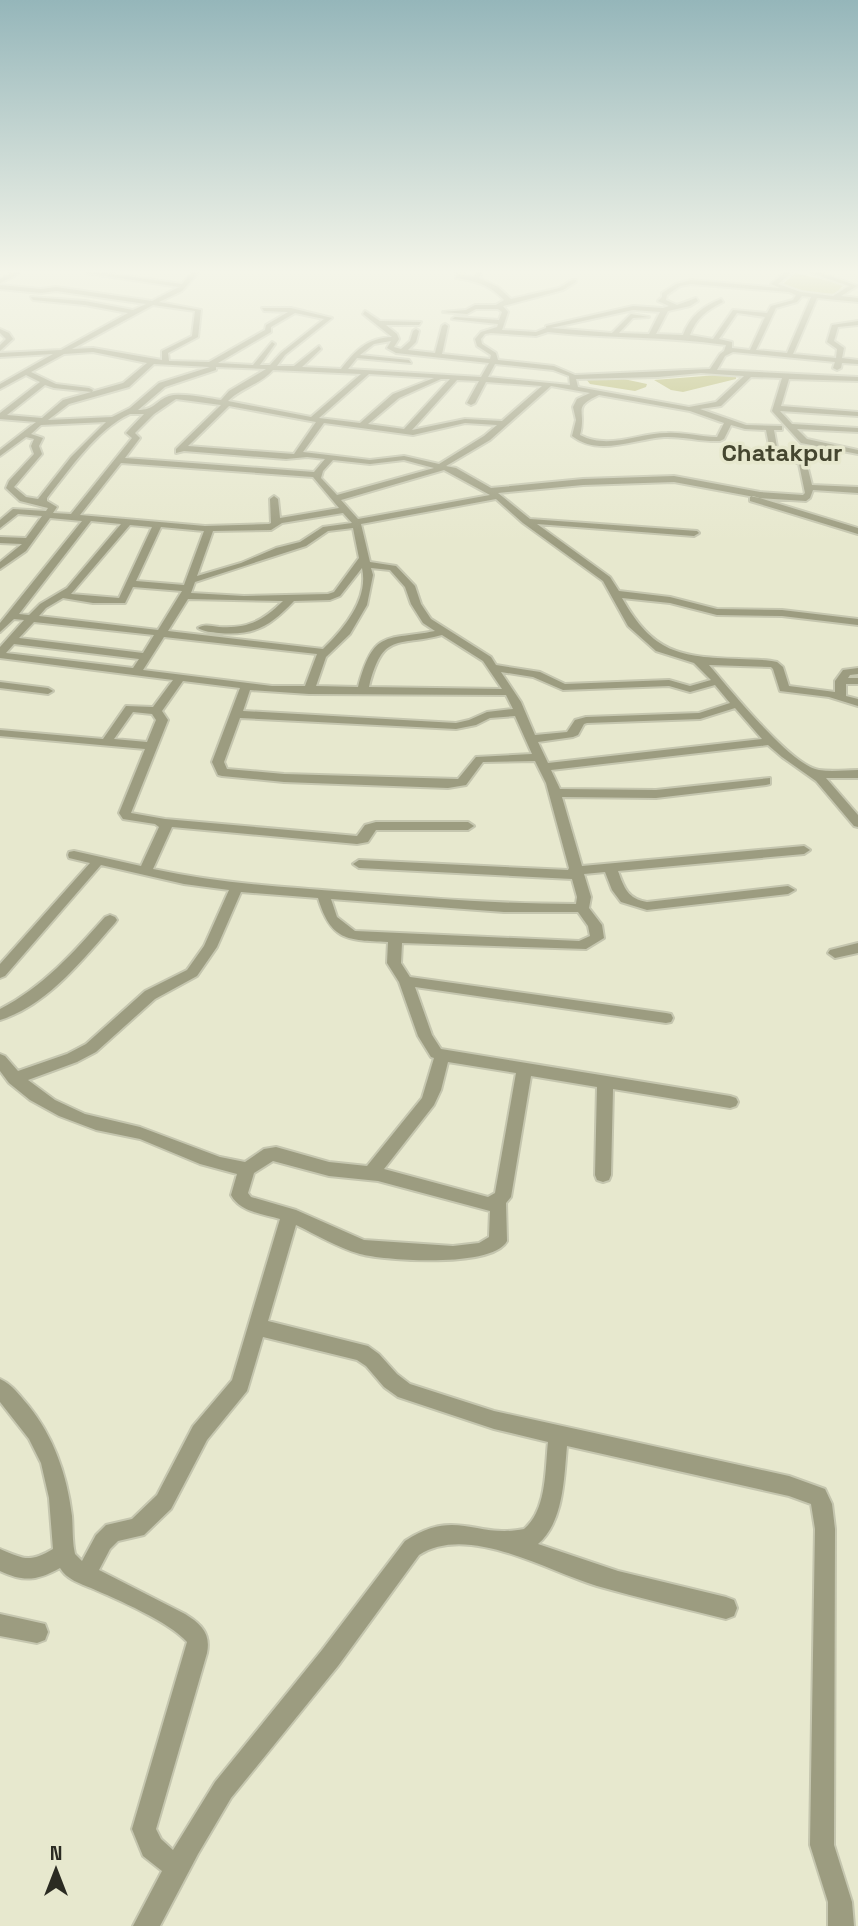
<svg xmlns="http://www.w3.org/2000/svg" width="858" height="1926" font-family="'Space Grotesk',sans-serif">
  <rect width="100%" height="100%" fill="#e7e8ce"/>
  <path fill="#b8b974" d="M795 273 834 282 843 286 835 294 809 293 783 284Z
    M730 374 736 376V379L683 392 671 390 654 380Z
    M619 378 647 384 646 387 635 391 590 384 586 379Z"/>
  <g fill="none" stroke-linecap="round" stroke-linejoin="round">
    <defs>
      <path id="minor" d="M11 273H20L0 283V279Z
        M86 273H106L182 284 191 273H198L182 291 159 302 201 310 198 337 168 353 169 361 209 362 265 330 266 325 288 312 264 311 262 308H291L332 318 285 355 277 366H294L319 346 321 349 302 367 341 369C355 351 367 338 392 337L363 314 365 311 380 321 421 322 419 325H386L397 334 399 339 394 347 401 349 410 341 413 331 416 329 419 331 416 342 408 350 435 353 442 326 445 324 448 326 442 354 490 359 491 355 477 346 475 339 481 332 497 327 498 324 452 319 455 317 499 320 502 312 498 309H476L467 314 443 312 466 310 475 305H496L504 300C490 285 476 281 456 278V273L474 277 476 273H482L479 278 498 287 511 299 559 288 572 280H576V282L563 290 503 306 508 312 502 330 536 332 546 328V326L633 306 663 308 669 306 658 301 662 297V293L676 284 691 280 780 288 771 284 784 273H791L778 284 801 292 833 296 849 286 811 273H822L857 286 841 296 858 298V302L817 298 793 354 836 358 837 349 827 342 832 325 858 321V325L838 327 834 341 844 348 842 358 858 360V364L842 363 841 368 837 370 833 368 835 362 733 352 725 356 717 370 858 377V381L789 379 781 406 858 412V416L780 411 792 424 858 428V432L797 429 807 439 858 450V454L801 443 772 411 782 378 751 377 721 406 700 409 746 425 782 426V430H774L777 447 806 461 812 485 858 487V493L813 490 810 498 806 501 760 498 674 482 583 485 498 493 530 519 697 531 699 533 694 536 537 524 610 577 619 591 670 597 717 609 782 610 858 619V625L782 616 717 615 670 603 622 598C653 653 679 657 739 659 751 660 764 659 777 662L783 667 789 686 835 692V681L843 670 858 668V674L850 675 848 678H858V684H846V696L858 699V706L829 697 780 691 773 669 771 667 709 665C729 688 791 766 819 770 832 772 846 770 858 770V778H826L858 815V827L854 826 816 781 782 757 768 745 551 770 560 789 656 790 770 778V784L766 785 656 798 562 797 582 866 804 846 810 850 804 854 618 871C624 888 628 899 647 902L788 886 795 890 788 894 647 910 621 902 612 890 605 872 584 874 591 897 589 908 602 925 604 938 586 949 402 943 401 963 410 977 666 1013 671 1014 673 1018 671 1022 666 1023 415 987 432 1035 441 1049 730 1096 736 1098 738 1102 736 1106 730 1108 613 1089 611 1175 609 1180 603 1182 597 1180 595 1175 597 1087 531 1076 511 1197 506 1203 507 1241C493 1268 387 1261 360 1254 338 1248 317 1235 296 1225L268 1321 368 1346 379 1354 397 1374 410 1384 494 1411 789 1476 825 1489 832 1504 835 1529 834 1845 852 1902 854 1926H828V1902L810 1845 815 1529 811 1504 789 1496 567 1446C564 1477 564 1522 538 1544L618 1571 726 1597 734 1600 737 1608 734 1616 726 1619C683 1608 639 1598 597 1586 547 1571 468 1523 419 1555L338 1666 231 1798 198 1854 160 1926H133L162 1871 143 1856 132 1829 187 1642C170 1622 116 1599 91 1588 81 1584 66 1579 60 1568 37 1581 23 1582 0 1571V1549C24 1559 29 1563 53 1549L49 1498 41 1463 29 1439 0 1402V1379C12 1384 20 1396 28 1405 54 1437 67 1475 72 1516 73 1528 72 1541 75 1554L82 1561 96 1535 106 1525 132 1519 157 1495 193 1426 232 1380 280 1219C263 1214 240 1212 231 1195L237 1174 200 1164 140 1139 96 1130 59 1116 30 1100 9 1083 0 1071V1054L5 1056 18 1071 67 1054 86 1044 145 991 187 970 204 946 229 890 184 884 101 865 5 976 0 978V964L90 863 69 858 68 855 69 852 74 851 141 866 159 827 155 824 123 819 119 813 145 749 0 736V730L103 739 126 706 153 707 173 680 0 658V647L24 620 14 619 0 632V623L82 521 50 518 26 551 0 569V562L22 544 0 543V537L26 538 42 516 18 514 0 528V520L13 509 46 511 48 508 20 501 6 488 9 481 34 454 31 446 34 439 26 437 0 456V450L36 422 0 419V413L40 382 26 375 0 389V384L53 354 0 357V353L61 350 128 313 85 305 33 300 31 297 85 301 133 310 146 304 56 291 41 293 0 289V285L41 289 56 287 152 301 179 287ZM691 284 789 292 796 295 793 300 771 306 767 313 733 310 713 339 690 335C696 318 707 310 723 302L721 299C703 306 690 316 683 335L656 334 668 311 690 306 698 301 696 298 677 305 666 300 667 295 680 286ZM802 296 811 297 787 353 756 350 776 308 797 302ZM153 305 195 311 192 336 162 351V360L93 348 72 349ZM633 310 660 312 649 334 619 333 633 318 649 317 631 314 612 333 551 328ZM295 313 324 319 281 353 270 365H260L275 344 272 342 253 365 218 363 271 332V327ZM737 313 765 317 750 350 732 348V342L719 339ZM548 332C608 339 667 336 726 345L724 351 720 354 710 369 575 375 554 366 498 360 496 353 482 344 481 339 485 334 491 333 536 336ZM391 341 387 348 396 353 489 363 481 377 348 369 357 358 411 363 409 360 360 355 374 344ZM93 352 147 363 123 383 63 400 42 418 7 415 45 385 54 388 92 392 93 390 89 388 56 384 31 372 64 354ZM154 364 210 367 159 383 130 408 112 417 48 420 69 404 129 387ZM495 364 553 370 569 376 570 385 488 377ZM216 367 266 369 229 391 221 400C208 398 180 392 169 396 155 401 155 410 138 410L165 387 216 370ZM273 370 361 374 311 417 228 401C241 388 261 384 273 370ZM701 373 744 376 716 402 689 407 578 387 576 379 658 377ZM369 374 434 378 393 394 360 423 319 418ZM441 379H450L404 429 368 424 399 398ZM457 380 479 381 467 403 471 405 475 403 486 382 542 386 502 421 465 419 412 430ZM551 386 590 393 577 399 573 407 576 420 572 436C599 457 634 439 664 437 683 436 701 442 720 441L724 439 731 425 745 429 766 430 770 450 799 464 805 493 803 495 760 492 674 476 583 479 491 488 456 468 446 466 490 440ZM599 395 690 411 724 423 717 437C700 437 684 432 667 433 638 433 609 450 580 435 587 409 571 408 599 395ZM176 399 221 405 176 449V453L184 451 286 459 307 457 325 459 314 472 125 458 140 438 135 433 154 414ZM229 406 316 422 294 454 188 446ZM130 414H144L126 433 132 438 71 514 53 513 57 507 47 501V498C69 470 97 429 130 414ZM106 422 71 457 38 499 26 497 14 487 42 454 39 446 43 438 31 434 41 425ZM324 423 413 435 465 423 497 425 484 436 439 464 404 456 370 460 303 452ZM333 460 370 464 404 460 434 468 337 495 321 478 323 471ZM121 463 313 477 339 508 280 518 278 499 274 496 270 499 271 523 269 524 205 526 80 515ZM444 470 490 495 358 519 341 500ZM496 499 523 523 603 581 628 626 656 651 694 663 711 680 690 686 669 680 565 684 540 672 496 665 491 657 431 619 421 604 415 586 396 566 370 562 361 524ZM343 513 352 523 323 527 300 542 276 548 241 563 197 576 213 531 271 530 282 523ZM91 521 121 524 67 588 40 604 29 615 19 614ZM130 525 152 527 119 598 71 594ZM161 527 204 531 184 585 136 581ZM353 528 359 558 334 592 328 594 244 596 191 593 195 582 306 546 328 531ZM362 568C369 599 344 629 323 649L168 631 188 599 283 601C263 621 247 629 219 627 211 626 204 624 198 628 204 632 212 632 219 633 255 636 270 626 294 601L330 600 340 596ZM371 568 390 570 405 587 411 604 423 623 435 631C386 641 374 628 358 687L316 686 326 657 350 634 367 605 373 575ZM133 587 182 591 158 630 39 616 46 608 63 598 93 603H125ZM34 622 154 635 143 653 19 638ZM442 635 483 661 502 689 369 687C383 631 397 647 442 635ZM164 637 317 654 305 686H272L143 670ZM14 644 139 659 133 668 6 653ZM501 672 533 677 563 690 669 686 690 692 715 685 730 703 699 713 586 717 575 720 567 732 535 735 521 702ZM183 681 240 688 212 762 218 775 222 776 284 782 448 788 466 785 483 762 535 761 546 783 569 868 568 870 359 860 353 864 359 868 572 879 577 897 576 904C500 904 424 898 348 892 282 887 217 883 153 869L172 827 357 844 368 842 376 830H468L474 826 468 822H376L365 825 357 836 165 819 131 813 168 720 162 711ZM250 690 309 694 506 695 513 709 487 712 469 720 456 723 243 711ZM735 708 762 739 548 763 538 742 573 737 578 735 584 724 587 723 700 719ZM133 712 152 714 156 720 147 742 114 739ZM515 716 532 754 476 757 458 779 284 774 227 769 224 762 240 718 456 729 476 725 490 718ZM241 892 318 898C331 941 347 940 388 942L387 963 399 982 418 1036 431 1057 434 1058 422 1098 367 1166 329 1162 276 1147 264 1149 245 1162 220 1157 140 1127 85 1114 55 1100 28 1080 77 1062 96 1052 155 999 197 976 217 947ZM331 899 504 912H578L588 926 590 936 579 941 355 931 337 917ZM448 1062 516 1073 495 1193 488 1197 384 1169 434 1105 441 1090ZM273 1161 329 1176 378 1181 490 1211 489 1237 479 1243 453 1246 364 1240 296 1210 251 1197 248 1193 254 1173ZM263 1337 357 1360 366 1366 384 1387 398 1397 494 1429 548 1442C545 1469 547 1510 524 1529 476 1539 456 1507 405 1541L322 1650 215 1782 173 1850 161 1839 156 1829 207 1653C211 1633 201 1624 185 1614L99 1570 110 1549 118 1541 144 1535 171 1509 207 1440 247 1391Z
        M0 329 9 333 13 339 0 351V345L6 339 0 333Z
        M753 496 858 528V534L750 501V497Z
        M0 682 48 688 53 691 48 694 0 688Z
        M110 915 115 917 117 920 115 923C83 959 48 1005 0 1020V1009C43 987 74 952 105 917Z
        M858 943V953L835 958 828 953 830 950Z
        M0 1614 45 1624 48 1632 45 1640 37 1643 0 1636Z"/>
    </defs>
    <use href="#minor" stroke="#c5c6af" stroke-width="4"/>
    <use href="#minor" fill="#9c9c80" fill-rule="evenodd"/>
  </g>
  <linearGradient id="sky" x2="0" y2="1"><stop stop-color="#95b6ba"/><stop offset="0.5" stop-color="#f4f5e9"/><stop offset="1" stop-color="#f4f5e9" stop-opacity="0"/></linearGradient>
  <rect width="858" height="543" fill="url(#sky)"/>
  <g text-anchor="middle" stroke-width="7" stroke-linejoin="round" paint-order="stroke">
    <g font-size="24" font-weight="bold" fill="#454630" stroke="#e7e8ce">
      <text x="782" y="461">Chatakpur</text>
    </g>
  </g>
  <g transform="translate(56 1870)" stroke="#e7e8ce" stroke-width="5" paint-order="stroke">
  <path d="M0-5L12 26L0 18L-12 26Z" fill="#2b2b22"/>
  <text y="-10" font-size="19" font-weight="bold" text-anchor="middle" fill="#2b2b22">N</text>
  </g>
</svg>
